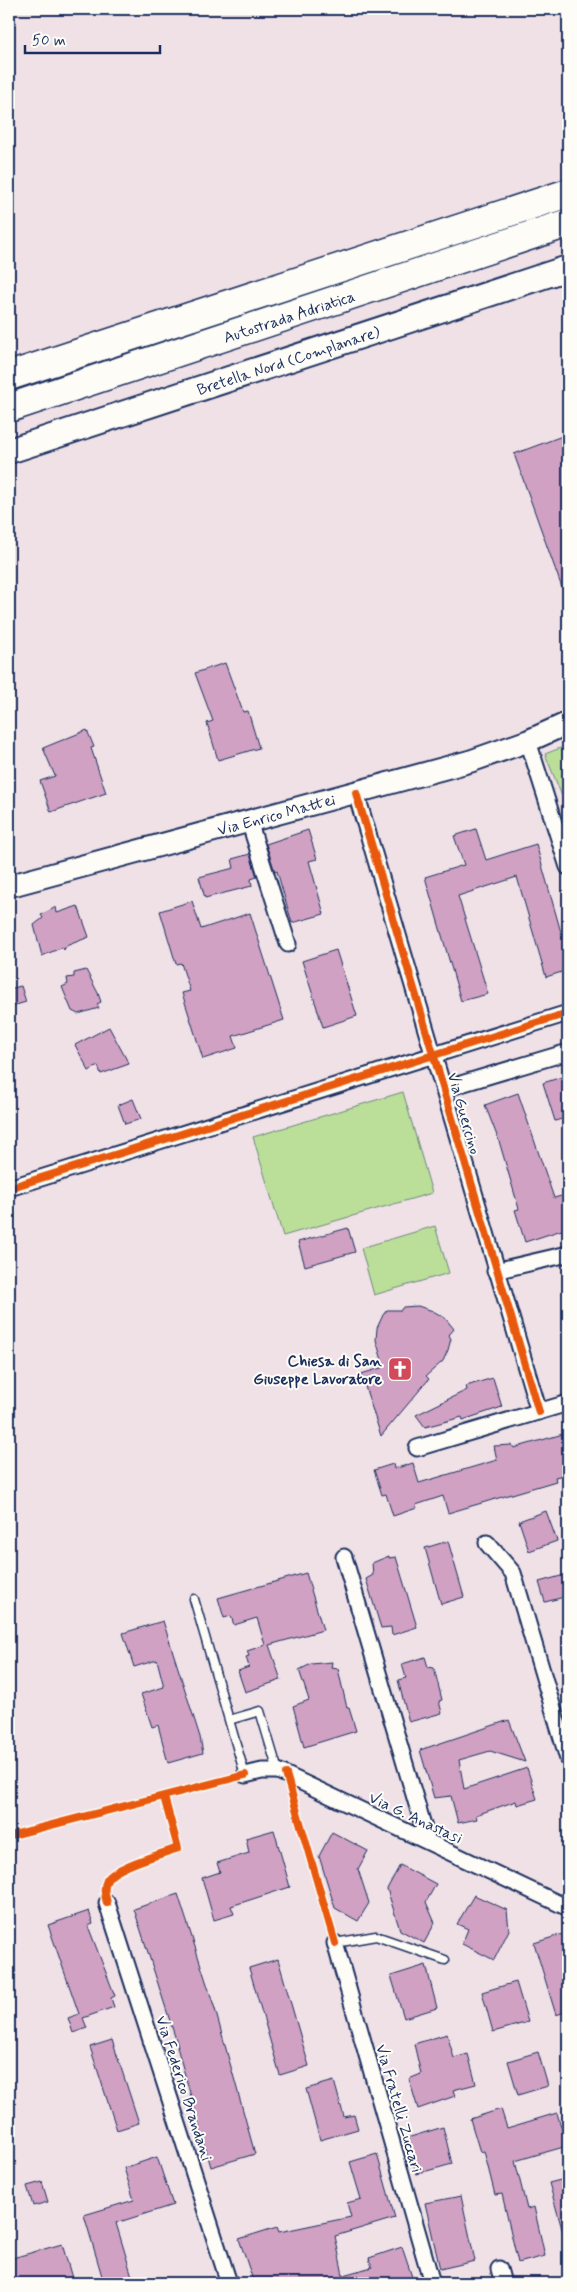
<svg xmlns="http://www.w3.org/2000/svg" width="577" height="2292" font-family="Mynerve,sans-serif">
  <rect width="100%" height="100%" fill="#f0e1e7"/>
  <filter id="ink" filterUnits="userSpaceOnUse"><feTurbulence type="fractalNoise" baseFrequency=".02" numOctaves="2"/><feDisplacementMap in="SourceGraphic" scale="10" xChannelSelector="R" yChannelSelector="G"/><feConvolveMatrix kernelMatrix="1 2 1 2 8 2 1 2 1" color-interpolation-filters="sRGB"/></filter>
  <g filter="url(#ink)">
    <path fill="#bbdf99" stroke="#6b877c" d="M568 745V811L545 754Z
      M403 1092 432 1193 283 1236 253 1137Z
      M435 1226 449 1273 374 1295 361 1248Z"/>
    <path fill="#d0a1c2" stroke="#1b2f5e" d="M565 435 568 443V599H566L514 454Z
      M225 663 243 712 248 711 259 748 218 760 207 723 213 721 195 673Z
      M87 730 94 747 91 748 106 793 51 812 40 781 55 776 43 748Z
      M476 829 486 860 536 844 568 957V970L546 977 517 877 458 896 488 994 461 1001 425 877 464 865 454 836Z
      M308 830 317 859 309 861 324 914 292 923 277 871 275 872 266 844Z
      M250 854 257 877 251 879 252 886 205 898 199 877 234 868 232 859Z
      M192 901 201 929 250 913 284 1020 233 1036 237 1048 203 1059 182 993 190 991 181 963 176 964 160 911Z
      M78 906 89 937 66 946 64 950 63 947 42 956 34 925 43 918 41 915 56 907 57 913Z
      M336 950 357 1016 323 1027 302 961Z
      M86 970 98 993 101 1002 97 1004 99 1008 78 1014 72 1011 62 987 68 984 67 978 74 977V973Z
      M21 986 26 1002 9 1007V989Z
      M109 1027 129 1064 101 1074 98 1066 89 1071 75 1045Z
      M568 1075V1117L555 1121 543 1083Z
      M518 1093 554 1198 565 1195 568 1207V1228L525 1242 515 1210 519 1209 499 1141 485 1105Z
      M133 1099 141 1119 125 1124 118 1105Z
      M348 1228 355 1252 305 1266 298 1242Z
      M418 1306 433 1311 445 1318 454 1329 449 1335 451 1339 448 1350 443 1361 426 1376 429 1379 381 1436 361 1374 384 1367 376 1340 377 1328 383 1315 387 1310H401L403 1307Z
      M493 1378 502 1407 463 1420 462 1417 425 1427 416 1415 467 1390 466 1386Z
      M563 1434 568 1451V1474L555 1477 556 1481 448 1513 443 1496 416 1505 417 1508 393 1516 386 1494 382 1495 374 1470 393 1464 394 1469 413 1463 419 1483 497 1460 494 1446 512 1445 514 1448Z
      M546 1511 557 1541 529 1551 519 1521Z
      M448 1541 464 1597 441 1604 425 1548Z
      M389 1556V1558L396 1557 417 1627 392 1635 391 1627 381 1628 366 1579 373 1575 372 1563Z
      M306 1573 323 1630 269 1645 281 1680 245 1692 238 1671 249 1667 246 1657 249 1656 247 1651 265 1645 257 1618 234 1625 231 1616 224 1618 218 1598Z
      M568 1574V1596L545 1602 539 1582Z
      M163 1621 200 1737 203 1753 168 1763 158 1725 152 1727 141 1694 164 1687 157 1660 134 1667 123 1633Z
      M425 1657 428 1667 434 1668 442 1700 439 1701 442 1713 409 1722 398 1680 406 1678 402 1664Z
      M332 1662 331 1668 338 1669 347 1708H349L356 1731 304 1747 293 1706 309 1700 299 1670 311 1664Z
      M509 1720 525 1762 490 1751 459 1760 464 1789 527 1768 537 1799 517 1805 516 1801 476 1815 477 1819 458 1823 451 1796 434 1798 420 1750Z
      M274 1830 290 1887 231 1906 234 1914 214 1920 202 1878 220 1872 217 1863 249 1853 246 1838Z
      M332 1832 368 1851 358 1869 369 1903 358 1921 335 1908 319 1856Z
      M400 1865 436 1884 426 1902 435 1923 424 1943 400 1930 387 1889Z
      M178 1894 215 2009 255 2154 211 2167 177 2047 178 2046 134 1909Z
      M474 1895 507 1910 509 1930 494 1960 462 1944 468 1929 457 1924Z
      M89 1911 93 1924 88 1926 115 1996 111 1998 114 2007 83 2018 87 2028 73 2033 68 2018 79 2014 48 1925Z
      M563 1934 568 1952V2011L556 2015 534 1943Z
      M278 1959 309 2066 280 2075 249 1968Z
      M426 1965 437 2008 404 2018 391 1976Z
      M516 1982 528 2022 493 2032 482 1992Z
      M447 2034 454 2058 468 2054 476 2084 453 2090 455 2096 418 2109 409 2079 421 2074 414 2044Z
      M112 2040 139 2123 117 2130 90 2047Z
      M538 2052 548 2086 518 2095 508 2061Z
      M334 2081 344 2117 354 2115 358 2129 320 2140 306 2089Z
      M501 2109 507 2128 557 2113 567 2146 515 2161 527 2209 534 2207 545 2256 518 2263 502 2194 495 2195 484 2151 480 2152 470 2119Z
      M443 2127 452 2164 416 2174 407 2138Z
      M377 2154 395 2218 335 2236 343 2275 372 2267 369 2258 402 2247 414 2283H254L239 2239 277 2227 279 2232 351 2217 347 2203 361 2199 350 2162Z
      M157 2157 173 2205 116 2223 134 2283H104L84 2215 134 2200 124 2168Z
      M568 2178V2235L564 2236 549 2183Z
      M42 2182 48 2202 33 2206 27 2186Z
      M461 2196 475 2261 440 2269 425 2203Z
      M62 2244 72 2278 54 2283H9V2259Z"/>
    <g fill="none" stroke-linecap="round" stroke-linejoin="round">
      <defs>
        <path id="lane" d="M194 1599 229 1720
          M245 1775 229 1720 260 1711 278 1771
          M335 1943 376 1936 445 1960"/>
        <path id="street" d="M528 741 568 867
          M356 793 539 1412
          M249 821 288 944
          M444 1089 568 1052
          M9 1188 568 1013
          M495 1271 568 1254
          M417 1448 568 1403
          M487 1543 513 1573 568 1759
          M344 1557 428 1842
          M245 1775 262 1771H278L568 1908
          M107 1903 229 2283
          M335 1943 432 2283
          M499 2269 503 2283"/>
        <path id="secondary" d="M9 886 471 761 528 741 568 723"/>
        <path id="primary" d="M9 451 568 268"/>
        <path id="highway" d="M9 376 568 193
          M9 408 568 223"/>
      </defs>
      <use href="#lane" stroke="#1b2f5e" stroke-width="11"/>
      <use href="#street" stroke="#1b2f5e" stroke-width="19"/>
      <use href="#secondary" stroke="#1b2f5e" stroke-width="25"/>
      <use href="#primary" stroke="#1b2f5e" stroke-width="28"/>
      <use href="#highway" stroke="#1b2f5e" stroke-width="31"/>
      <use href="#lane" stroke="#fdfcf7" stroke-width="8"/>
      <use href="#street" stroke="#fdfcf7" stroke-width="15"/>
      <use href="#secondary" stroke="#fdfcf7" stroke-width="21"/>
      <use href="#primary" stroke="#fdfcf7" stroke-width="24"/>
      <use href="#highway" stroke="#fdfcf7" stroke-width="28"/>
      <defs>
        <path id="cycleway" d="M356 793 539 1412
          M9 1188 568 1013
          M286 1774 335 1943
          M9 1836 245 1775
          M107 1903C105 1895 103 1888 107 1880 115 1866 163 1854 178 1848L164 1797"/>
      </defs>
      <use href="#cycleway" stroke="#fdfcf7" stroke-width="11"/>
      <use href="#cycleway" stroke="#e8590c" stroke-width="8"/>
    </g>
  </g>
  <defs>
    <symbol id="church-square" viewBox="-11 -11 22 22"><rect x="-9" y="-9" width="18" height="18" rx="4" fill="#d1495b" stroke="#fdfcf7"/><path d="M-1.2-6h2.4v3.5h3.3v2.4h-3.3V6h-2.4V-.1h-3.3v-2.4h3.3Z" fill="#fff"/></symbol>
  </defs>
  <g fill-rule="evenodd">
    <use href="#church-square" x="386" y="1355" width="28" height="28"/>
  </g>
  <g text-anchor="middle" stroke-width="4" stroke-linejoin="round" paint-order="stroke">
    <g font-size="16" fill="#1b2f5e" stroke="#fdfcf7">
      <text transform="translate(289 316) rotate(-18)" y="6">Autostrada Adriatica</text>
      <text transform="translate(288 360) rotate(-18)" y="6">Bretella Nord (Complanare)</text>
      <text transform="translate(276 814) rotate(-15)" y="6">Via Enrico Mattei</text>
      <text transform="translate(465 1113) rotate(74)" y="6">Via Guercino</text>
      <text transform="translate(416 1817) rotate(25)" y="6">Via G. Anastasi</text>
      <text transform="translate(185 2088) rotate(72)" y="6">Via Federico Brandani</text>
      <text transform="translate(400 2108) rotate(74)" y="6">Via Fratelli Zuccari</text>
    </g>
    <g font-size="16" font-weight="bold" fill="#1b2f5e" stroke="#fdfcf7" text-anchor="end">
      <text x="382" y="1366">Chiesa di San<tspan x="382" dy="18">Giuseppe Lavoratore</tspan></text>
    </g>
  </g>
  <rect width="577" height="2292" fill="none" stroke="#fdfcf7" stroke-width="30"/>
  <rect x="15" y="15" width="547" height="2262" fill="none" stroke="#1b2f5e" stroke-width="2" filter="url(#ink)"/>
  <path d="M25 45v8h135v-8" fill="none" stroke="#1b2f5e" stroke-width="2.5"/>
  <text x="32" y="45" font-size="15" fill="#1b2f5e" stroke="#fdfcf7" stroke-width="4" paint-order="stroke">50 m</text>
</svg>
